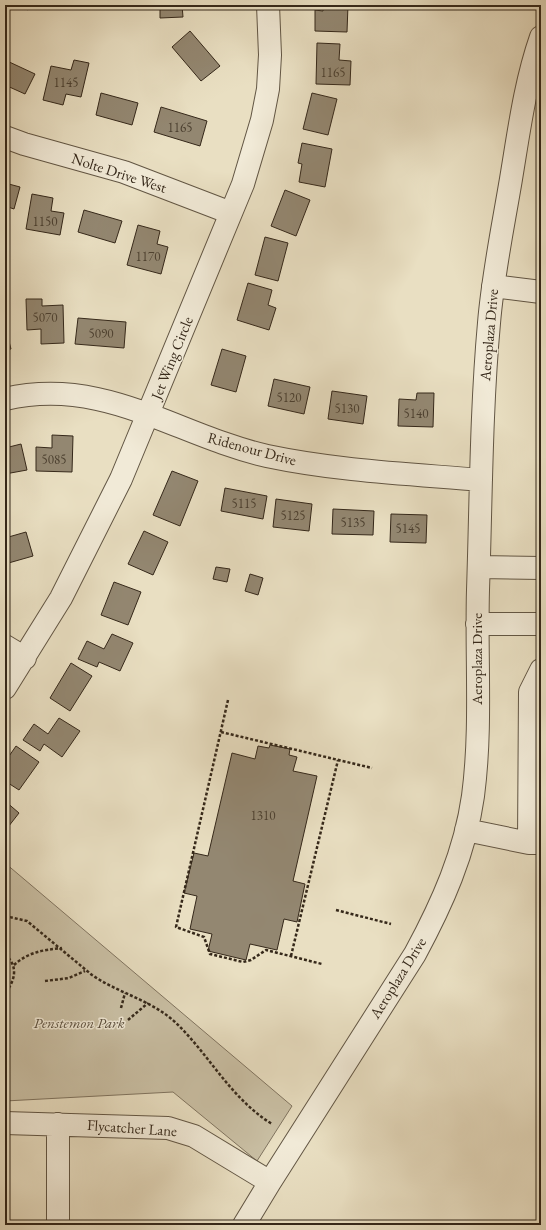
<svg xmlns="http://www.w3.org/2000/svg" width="546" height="1230" font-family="'EB Garamond',serif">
  <rect width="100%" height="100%" fill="#e9dfc2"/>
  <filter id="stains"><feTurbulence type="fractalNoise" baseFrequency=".005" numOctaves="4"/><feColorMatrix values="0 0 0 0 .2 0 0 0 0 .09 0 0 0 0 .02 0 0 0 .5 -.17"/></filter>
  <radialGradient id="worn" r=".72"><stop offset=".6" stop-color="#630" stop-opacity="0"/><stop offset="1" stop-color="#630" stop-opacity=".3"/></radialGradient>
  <path fill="#cac0a5" stroke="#807460" d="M5 863 292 1106 257 1161 173 1092 5 1101Z"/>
  <path fill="#938771" stroke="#35281a" d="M5 5H16L5 12Z
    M24 5H34L27 10Z
    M160 5H182L183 17 160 18Z
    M323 5H348L347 32 315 31V10L323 11Z
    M190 31 220 66 201 81 172 47Z
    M317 43 340 44 339 60 351 61 350 85 316 84Z
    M5 60 35 74 25 94 5 85Z
    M74 60 89 63 81 97 66 94 63 105 43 100 51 66 71 70Z
    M101 93 138 103 132 125 96 115Z
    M312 93 337 99 328 135 303 129Z
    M161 107 207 121 200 146 154 132Z
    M302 143 332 149 325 187 299 182 302 164 298 163Z
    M5 183 20 187 14 209 5 206Z
    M285 190 310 200 296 236 271 226Z
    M32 194 53 198 51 211 64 213 60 235 26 229Z
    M84 210 122 221 115 243 78 232Z
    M138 225 160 231 157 244 168 247 161 274 127 265Z
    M265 237 288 243 278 281 255 275Z
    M248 283 272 290 268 305 276 308 269 330 237 320Z
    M26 299H42V306L63 305 64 343 41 344V329L27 330Z
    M78 318 126 322 124 348 75 344Z
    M5 326 11 349 5 350Z
    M222 349 246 356 236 392 211 385Z
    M274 379 310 387 304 414 268 406Z
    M332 391 367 396 363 424 328 419Z
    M417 393H434L433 427 398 426 399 399 416 400Z
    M52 435 73 436 72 472 36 471V447L52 448Z
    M21 444 27 470 5 474V448Z
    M172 471 198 481 180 526 153 515Z
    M225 488 267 496 263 519 221 511Z
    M276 499 312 504 309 531 273 527Z
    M333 509 374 511 373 535 332 534Z
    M391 514 427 515 426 543 390 542Z
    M144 531 168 542 153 575 128 564Z
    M26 532 33 556 5 564V538Z
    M216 567 230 569 227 582 213 579Z
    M250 574 263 578 258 595 245 591Z
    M114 582 141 592 128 625 101 615Z
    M112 634 133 643 120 671 99 662 97 667 78 659 87 641 104 649Z
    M71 663 92 676 70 711 50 698Z
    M59 718 80 731 62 757 44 744 40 751 23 740 34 724 48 734Z
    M270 745 290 749 289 755 297 757 293 771 317 776 293 881 305 884 297 922 284 919 277 950 250 944 246 960 208 951 212 934 190 929 197 896 184 893 194 853 208 856 232 753 255 759 258 746 269 748Z
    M16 746 39 762 19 790 5 781V762Z
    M5 801 19 813 5 831Z"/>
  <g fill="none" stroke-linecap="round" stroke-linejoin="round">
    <defs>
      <path id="minor" d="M5 137 24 144 124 172 231 213
        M493 286 541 292
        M5 399C105 376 175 435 267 456 338 471 410 474 481 480
        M479 567 541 568
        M477 624H541
        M5 646 25 658
        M5 688 61 598 121 479 243 184 262 120 268 89 270 55 268 5
        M466 830 529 843H541
        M529 843 530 692 541 670
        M5 1123 168 1128 194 1136 270 1182
        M58 1225V1124
        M244 1225 270 1182 415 954C442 904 465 853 473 796 482 728 476 658 478 590 481 501 481 411 489 323 493 274 503 227 511 179 519 131 525 83 541 37"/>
    </defs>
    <use href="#minor" stroke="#625644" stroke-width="24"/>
    <path stroke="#35281a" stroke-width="2.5" stroke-dasharray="3 2" stroke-linecap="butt" d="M228 700 176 927 204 937 210 954 243 962 251 960 266 950 322 964
      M221 732 372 768
      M336 910 391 924
      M5 916 27 921 92 975C118 993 151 1000 175 1022 209 1054 230 1098 272 1124
      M5 954C19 967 15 980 5 994
      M291 956 338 760
      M14 965C28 952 43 950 62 948
      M45 981 69 978 85 971
      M121 1008 125 993
      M128 1020 148 1003"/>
    <use href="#minor" stroke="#f1ead7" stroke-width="22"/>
  </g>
  <g text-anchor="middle" stroke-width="3" stroke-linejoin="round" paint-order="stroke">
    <g font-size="13" fill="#4c4030">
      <text x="333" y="77">1165</text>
      <text x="66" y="87">1145</text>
      <text x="180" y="132">1165</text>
      <text x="45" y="226">1150</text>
      <text x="148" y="261">1170</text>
      <text x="45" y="322">5070</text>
      <text x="101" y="338">5090</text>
      <text x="289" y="402">5120</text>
      <text x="347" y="413">5130</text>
      <text x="416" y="418">5140</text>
      <text x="54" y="464">5085</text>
      <text x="244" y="508">5115</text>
      <text x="293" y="520">5125</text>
      <text x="353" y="527">5135</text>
      <text x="408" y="533">5145</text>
      <text x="263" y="820">1310</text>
    </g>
    <g font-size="15" fill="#35281a" stroke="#f1ead7">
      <text transform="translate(119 173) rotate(18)" y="5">Nolte Drive West</text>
      <text transform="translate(489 335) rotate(-85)" y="5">Aeroplaza Drive</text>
      <text transform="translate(172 358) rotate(-68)" y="5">Jet Wing Circle</text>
      <text transform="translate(252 449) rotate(15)" y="5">Ridenour Drive</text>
      <text transform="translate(477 659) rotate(-90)" y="5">Aeroplaza Drive</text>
      <text transform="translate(398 978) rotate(-58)" y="5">Aeroplaza Drive</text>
      <text transform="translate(132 1128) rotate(4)" y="5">Flycatcher Lane</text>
    </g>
    <g font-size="15" font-style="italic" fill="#5a4e3d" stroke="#f1ead7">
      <text x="79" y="1028">Penstemon Park</text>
    </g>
  </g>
  <rect width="546" height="1230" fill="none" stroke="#e9dfc2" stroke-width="20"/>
  <rect x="6" y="6" width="534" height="1218" fill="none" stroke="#35281a" stroke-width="2"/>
  <rect x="10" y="10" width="526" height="1210" fill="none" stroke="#35281a"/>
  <rect width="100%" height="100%" filter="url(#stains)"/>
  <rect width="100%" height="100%" fill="url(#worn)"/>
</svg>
